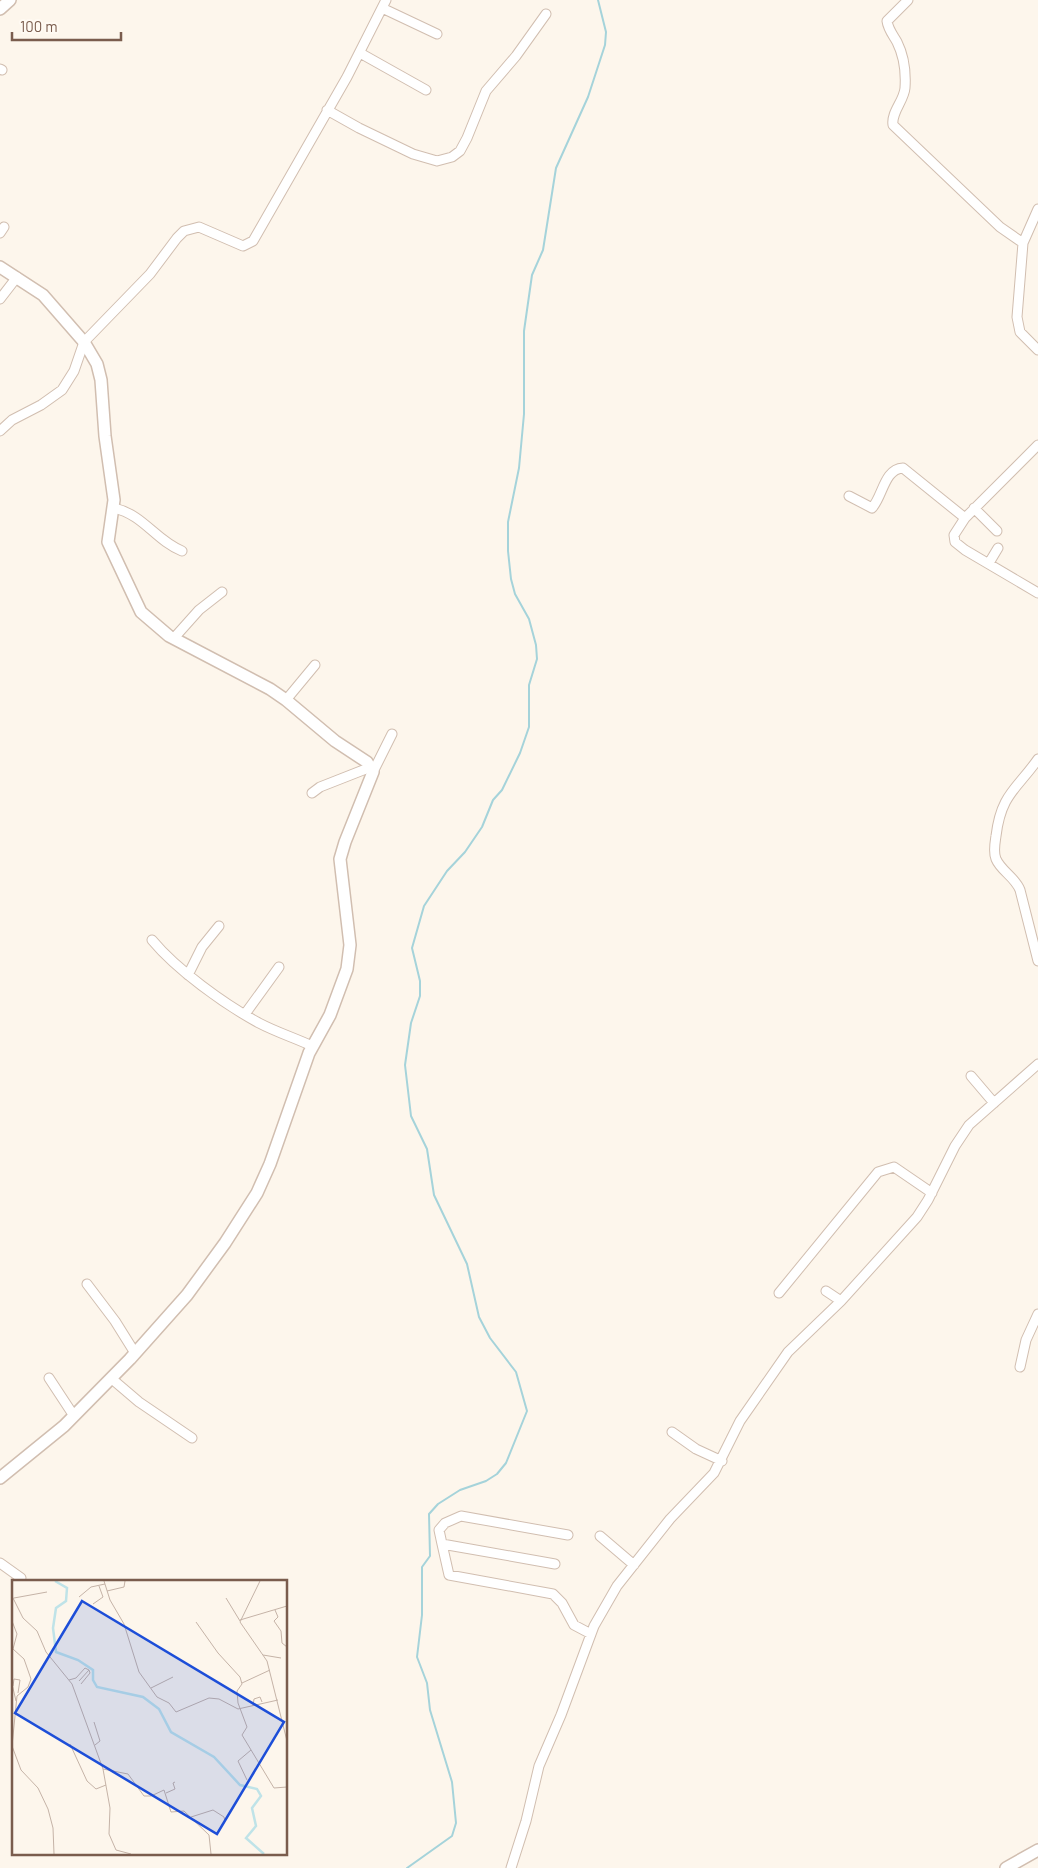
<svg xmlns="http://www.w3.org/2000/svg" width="1038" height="1868" font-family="Barlow,sans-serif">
  <rect width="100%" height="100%" fill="#fdf6ec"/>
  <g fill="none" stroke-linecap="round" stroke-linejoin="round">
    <path stroke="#a5d3da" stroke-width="2" d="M407 1868 452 1836 456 1823 452 1782 430 1710 427 1683 417 1657 422 1615V1567L430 1556 429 1514 438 1504 460 1490 486 1481 497 1474 506 1463 527 1411 516 1372 490 1338 479 1317 467 1264 434 1195 427 1149 411 1116 405 1065 411 1023 420 996V981L412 948 424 906 447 871 465 852 482 827 493 800 502 790 520 753 529 727V685L537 659 536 645 529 619 515 594 511 579 508 551V522L519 468 524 414V331L532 275 543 250 556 168 588 97 605 45 606 32 598 0"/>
    <defs>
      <path id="minor" d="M908 0 887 21C888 29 893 35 897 42 904 56 906 73 905 88 904 101 891 112 893 125L1000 227 1023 243
        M382 8 437 34
        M360 53 426 90
        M0 69 2 70
        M327 110 359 128 413 154 437 161 452 157 460 151 467 138 486 91 516 56 546 14
        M1038 209 1023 243 1017 317 1020 332 1038 350
        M0 233 4 227
        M0 299 17 277
        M0 431 12 420 41 405 62 390 74 371 84 342 150 274 177 238 184 231 199 227 243 246 253 241 347 77 386 0
        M1038 445 965 518 954 535 955 542 965 550 1038 593
        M849 496 872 508C883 496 884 469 903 468L965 518
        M114 508C144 515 155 540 182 551
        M974 508 997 531
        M989 563 998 548
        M174 638 199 610 222 592
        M286 700 315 665
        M1038 759C1017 789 1001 794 996 836 995 843 993 852 996 859 1001 871 1015 877 1020 890L1038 961
        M373 772 392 734
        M312 793 320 787 371 767
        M152 940C177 970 224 1004 259 1023 276 1032 295 1038 312 1046
        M188 975 202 947 219 926
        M245 1014 279 967
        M971 1076 994 1103
        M87 1284 115 1321 135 1353
        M826 1291 841 1301
        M779 1293 878 1172 894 1167 932 1193
        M1020 1367 1026 1340 1038 1314
        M49 1378 74 1416
        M112 1379 139 1402 192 1438
        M672 1432 696 1449 722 1461
        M600 1536 634 1565
        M442 1544 439 1530 445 1523 461 1516 568 1535
        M0 1563 21 1578
        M555 1564 442 1544 449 1575 553 1594 562 1603 574 1625 591 1634
        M511 1868 526 1821 539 1766 561 1715 594 1626 617 1586 670 1519 714 1473 740 1421 788 1352 841 1301 917 1217 928 1200 955 1146 969 1125 1038 1064"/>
      <path id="tertiary" d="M0 9 10 0
        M0 267 43 295 84 342 97 364 101 380 105 436 114 500 108 542 141 612 169 636 270 689 286 700 335 741 367 762 373 772 345 842 340 859 350 945 347 969 330 1015 309 1053 270 1164 257 1193 225 1243 187 1295 130 1359 64 1426 0 1478
        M1006 1868 1038 1850"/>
    </defs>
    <use href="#minor" stroke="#d1beb0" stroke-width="11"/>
    <use href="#tertiary" stroke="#d1beb0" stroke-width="14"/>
    <use href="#minor" stroke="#fff" stroke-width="9"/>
    <use href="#tertiary" stroke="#fff" stroke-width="11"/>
  </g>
  <g transform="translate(12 1580)">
    <rect width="275" height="275" fill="#fdf6ec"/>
    <path fill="none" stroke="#bfe3e8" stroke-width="2.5" d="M43 1 55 8 54 21 44 28 41 48 44 72 66 80 81 90V100L85 107 131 117 147 129 159 152 202 177 228 205 245 209 249 216 240 228 244 246 234 258 252 274"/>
    <path fill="none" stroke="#c5b3a7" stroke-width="1" d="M92 1 98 20 112 44 127 92 145 117 157 123 164 132 197 118 207 119 226 129 266 120M248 1 228 42 255 81 275 161M95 11 112 7 113 1M0 16 11 38 25 51 34 72 60 104 91 189 116 194 132 216H139L152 210 159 232 172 231 197 255 199 274M67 17 79 7 93 4M2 18 35 12M214 18 228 41M81 24 91 17 87 6M263 30 266 37 262 41 269 51 270 63 275 67M228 40 275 26M0 41 5 54 1 69 12 79 19 99 16 107 5 116 0 166 9 190 26 208 36 229 41 248 42 274M184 42 206 73 228 97 230 104 225 111 226 123 235 147 230 155 262 208 275 207M251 75 269 78M57 100 64 98 73 88 77 90 67 101M230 103 258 90M0 104 4 121M69 104 78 93 77 90M1 106 2 99 8 100 6 113M139 108 161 97M241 126 242 119 248 117 250 122M82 142 88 161 83 165M58 164 75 201 84 209 94 205M91 189 98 228 97 254 104 270 119 274M235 200 226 181 239 170M154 213 163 209 161 203 163 202M179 237 201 230 212 237 213 241"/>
    <path fill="#1d4ed8" fill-opacity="0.15" stroke="#1d4ed8" stroke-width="2.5" d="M70 21 272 142 205 254 3 133Z"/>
    <rect width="275" height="275" fill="none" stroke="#7a5c4d" stroke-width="2.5"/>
  </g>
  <path d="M12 32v8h109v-8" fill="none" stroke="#7a5c4d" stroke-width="2.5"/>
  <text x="20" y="32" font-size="15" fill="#7a5c4d" stroke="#fffaf3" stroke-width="4" paint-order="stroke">100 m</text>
</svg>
